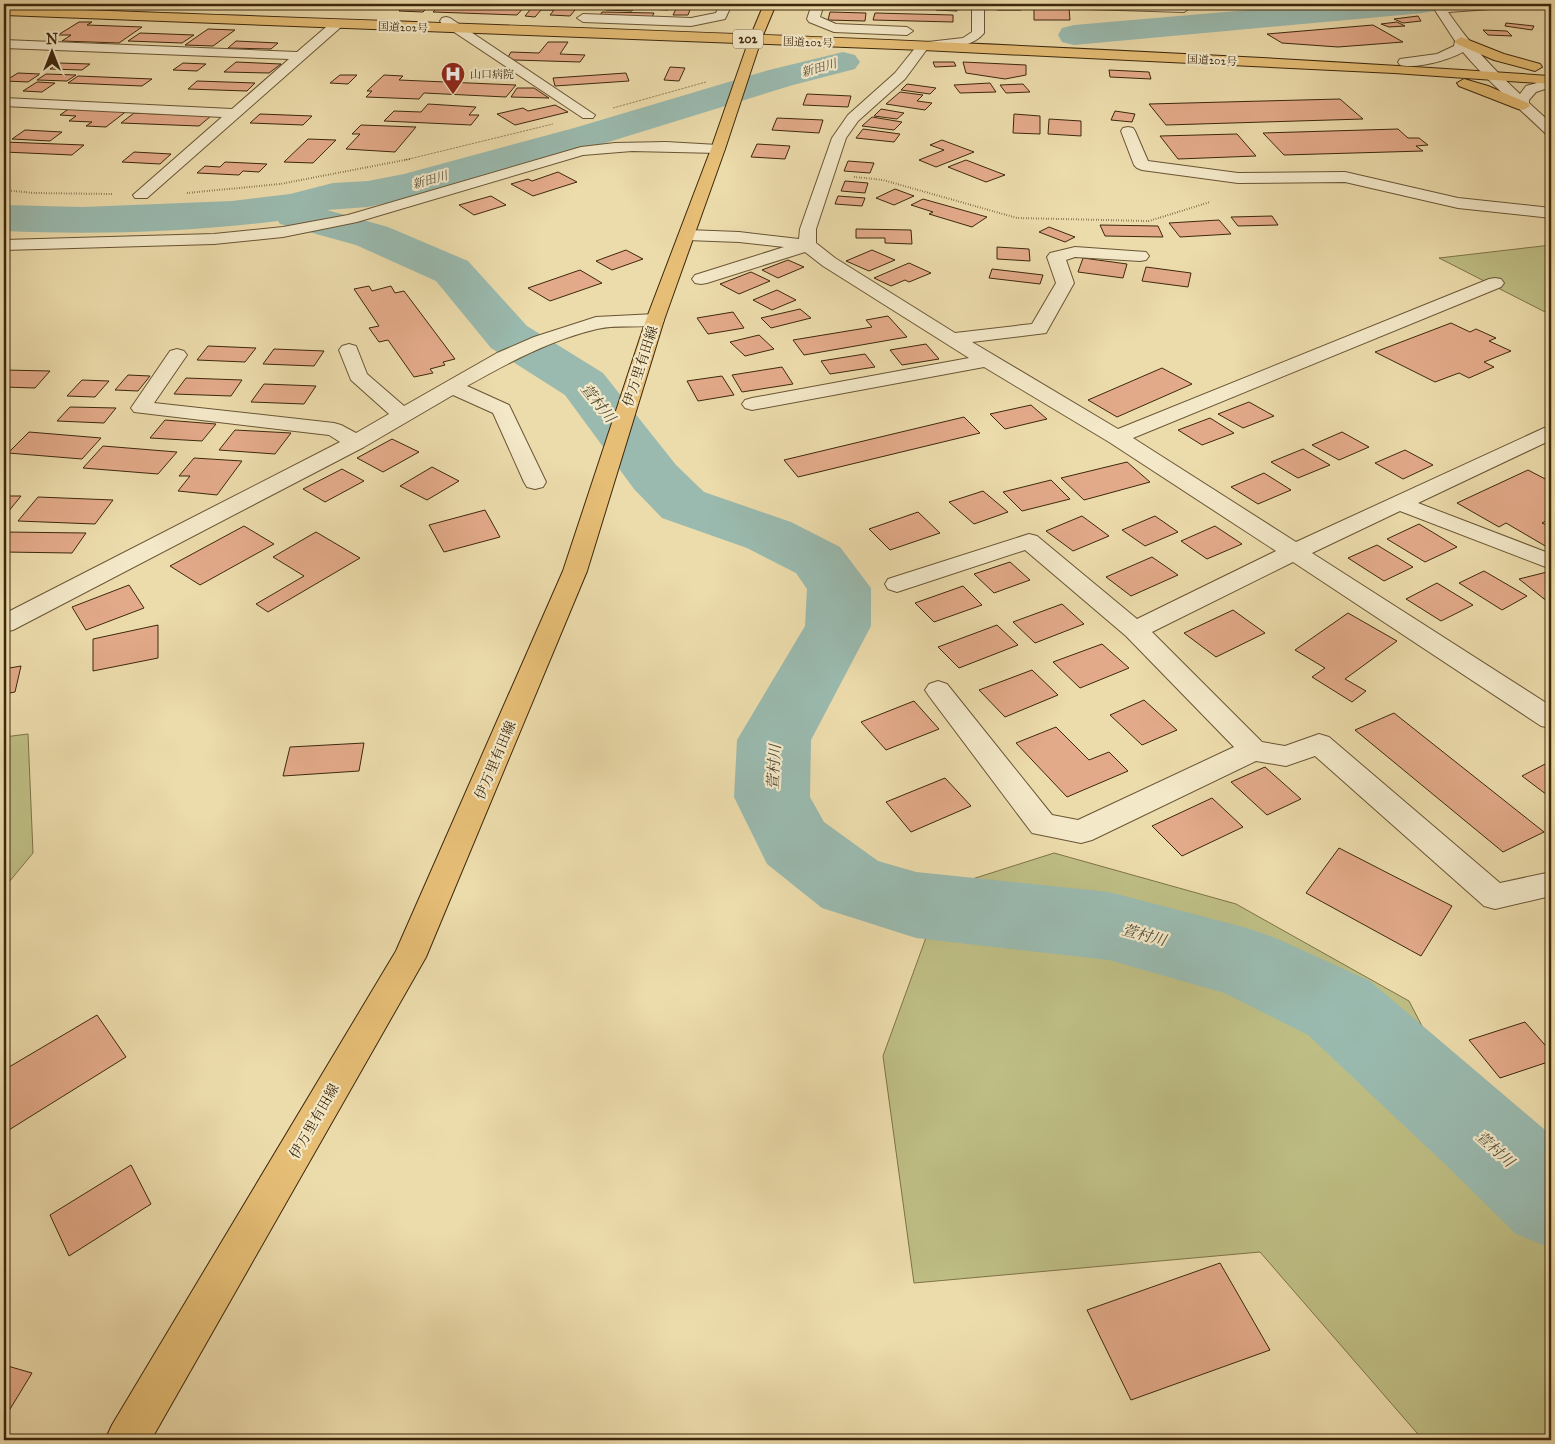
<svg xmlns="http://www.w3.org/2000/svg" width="1555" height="1444" font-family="'IM FELL Great Primer','Noto Serif JP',serif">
  <rect width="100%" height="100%" fill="#ecdbab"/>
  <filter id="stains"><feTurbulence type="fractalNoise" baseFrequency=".004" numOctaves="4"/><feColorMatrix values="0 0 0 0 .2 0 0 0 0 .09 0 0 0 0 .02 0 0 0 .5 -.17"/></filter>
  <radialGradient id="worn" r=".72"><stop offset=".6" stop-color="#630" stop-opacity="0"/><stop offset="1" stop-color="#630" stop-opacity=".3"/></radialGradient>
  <path fill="#bebe84" stroke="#7e7348" d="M1551 245V315L1439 258Z
    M28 734 33 853 4 888V737Z
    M1054 853 1236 904 1409 1001 1448 1076 1551 1180V1440H1423L1260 1252 914 1283 883 1056 944 888Z"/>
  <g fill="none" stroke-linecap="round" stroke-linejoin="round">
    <path fill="#9abaaf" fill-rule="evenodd" d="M1320 4H1438L1434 11 1423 13 1074 45 1062 42 1058 35 1062 28 1074 25Z
      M843 52 855 55 860 62 855 69 793 85 602 144 424 195 368 207 327 210 388 227 468 261 527 326 603 373 676 465 704 492 791 522 840 547 871 588V626L811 740 810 797 824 822 878 861 916 872 1109 892 1247 928 1278 939 1370 981 1551 1135V1248L1516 1234 1449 1168 1308 1035 1224 993 1109 960 916 938 822 908 767 864 734 797 737 740 805 626 807 589 796 573 747 548 662 518 634 489 565 395 491 348 436 281 356 245 280 224 278 221C187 232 95 235 4 231V205L83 207 232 201 290 194 333 183 368 181 404 174 574 128 769 70Z"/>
  </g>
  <path fill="#e3aa89" stroke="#3d280c" d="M290 4H328L325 6 288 5Z
    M406 4 430 5 423 12 399 11Z
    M441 4H527L517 15 433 12Z
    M535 4H580L570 16 550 15 554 10H541L535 17 525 16Z
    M610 4 636 5 632 11 606 10Z
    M829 4H876L877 5 830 7Z
    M887 4H907L906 9H887Z
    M936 4H957V11L936 10Z
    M648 5H670L668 10 645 9Z
    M997 5 1021 6V10H997Z
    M1034 6 1069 8 1070 20H1034Z
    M677 7H691L688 15H673Z
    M602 12 654 13 652 17 600 15Z
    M830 12 866 13 865 21 828 20Z
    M875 13 953 15V22L873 20Z
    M1418 16 1421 21 1403 23 1394 19Z
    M79 22H92L87 25 142 27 119 43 62 41 71 35H58Z
    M1397 22 1405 26 1389 27 1381 24Z
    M1506 23 1534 26 1532 30 1505 26Z
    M1373 25 1403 42 1338 47 1282 43 1267 34Z
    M208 29 235 30 213 46 185 45Z
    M1483 30 1507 31 1512 36 1488 35Z
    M140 33 194 35 182 43 128 41Z
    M236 41 278 43 271 49 228 48Z
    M548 42H568L560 54 585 55 580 62 514 60 508 57 511 52 539 53Z
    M236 62 281 64 269 73 224 72Z
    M933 62H954L956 66 935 67Z
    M963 62 1026 65V75L1005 79 966 73Z
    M59 63 90 64 82 70 50 69Z
    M183 63 206 64 197 71 173 70Z
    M670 67 685 68 679 81 664 80Z
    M1109 70 1149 72 1151 79 1110 77Z
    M18 73 40 74 28 82 5 81Z
    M626 73 629 81 555 86 553 78Z
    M46 74 76 75 67 81 37 80Z
    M340 75H357L348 84 330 83Z
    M384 75 403 76 399 80 516 85 506 97 424 93 419 99 366 97 372 91H367Z
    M78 76 152 79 142 86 68 83Z
    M197 81 255 83 247 91 188 89Z
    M37 82 55 83 42 92 23 91Z
    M990 83 996 92 960 93 954 85Z
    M907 84 936 88 930 94 901 90Z
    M1023 84 1030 92 1006 93 1000 85Z
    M517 88H534L549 98 511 97Z
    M900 92 923 95 917 101 932 103 925 110 886 104Z
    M807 94 851 96 848 107 803 105Z
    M1340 99 1363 119 1166 125 1149 104Z
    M428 104 476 107 469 115H479L471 125 384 121 394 111 421 112Z
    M555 105 568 112 515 125 497 114 523 108 528 111Z
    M70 108 128 110 106 127 86 126 92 122 69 121 76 116 60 115Z
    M881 109 904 113 897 119 874 116Z
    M1115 111 1135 114 1132 122 1111 120Z
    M134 113 211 116 199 126 121 123Z
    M260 114 312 116 303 125 250 123Z
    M1014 114 1040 116V134L1013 133Z
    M872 117 902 122 894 130 862 126Z
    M777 118 823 120 819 133 772 130Z
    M1049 119 1081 121V136L1048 134Z
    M361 125 416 127 395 152 346 149 360 134H352Z
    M863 129 900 134 894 142 856 138Z
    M1398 129 1408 138H1419L1428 145 1416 146 1423 151 1284 155 1263 133Z
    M25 130 62 132 50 141 12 139Z
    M1237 134 1256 156 1178 159 1160 136Z
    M308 139 336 140 313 163 284 162Z
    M942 140 974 152 936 167 919 160 944 150 930 145Z
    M4 142 84 145 72 155 4 152Z
    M757 144 790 146 785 159 751 157Z
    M134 152 171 154 160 164 122 162Z
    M966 160 1005 175 986 182 948 167Z
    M848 161 874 163 870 173 844 171Z
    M225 162 267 164 259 172 243 171 239 175 197 173 205 166 220 167Z
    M558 172 577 182 533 196 511 184 528 179 532 181Z
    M845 181 868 183 865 193 841 191Z
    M895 189 914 196 894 205 876 198Z
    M491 196 506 205 474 215 459 205Z
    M838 196 865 198 862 206 835 204Z
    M923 199 987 217 972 227 929 214 933 212 911 205Z
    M1272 216 1278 225 1238 226 1231 217Z
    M1219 220 1231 234 1180 237 1169 223Z
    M1100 225 1158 226 1163 237 1105 236Z
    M1049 227 1075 237 1065 242 1039 232Z
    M856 229 911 230 912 244 885 243V238H856Z
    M997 247 1029 249 1030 261 997 259Z
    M626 250 643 259 612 270 596 261Z
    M872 250 895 260 869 271 846 261Z
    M1083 258 1127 264 1123 278 1078 272Z
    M788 260 804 267 778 278 762 270Z
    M909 263 931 273 909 282 905 280 891 286 874 278Z
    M1146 267 1191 273 1188 287 1142 281Z
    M992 269 1043 275 1040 284 989 278Z
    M580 270 602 283 550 301 528 288Z
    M751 272 770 281 739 294 720 284Z
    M369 286 372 291 391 286 395 293 404 291 455 359 443 362 445 365 430 369 433 373 414 377 388 340 379 342 369 328 379 326 354 289Z
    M777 290 796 300 772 310 753 300Z
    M800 309 811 318 771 328 761 318Z
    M733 312 744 328 708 334 697 318Z
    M888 316 907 337 804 355 793 340 872 327 866 320Z
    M1451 323 1470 332 1476 329 1496 338 1489 341 1511 351 1484 362 1494 367 1469 378 1459 373 1435 382 1375 352Z
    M759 335 774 349 745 356 730 342Z
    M926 344 939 359 902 365 890 350Z
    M208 346 256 348 245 362 197 360Z
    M274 349 324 351 314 366 263 364Z
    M865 354 875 367 830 374 821 361Z
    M782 367 793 384 742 392 732 375Z
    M1162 368 1192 384 1117 417 1088 400Z
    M4 370 50 371 35 388 4 387Z
    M128 375 150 376 138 391 115 390Z
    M722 376 734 395 698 401 687 381Z
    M186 378 242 380 231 396 174 394Z
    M82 380 109 381 95 397 67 396Z
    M264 384 316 386 304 404 251 402Z
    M1249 402 1274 416 1243 428 1218 414Z
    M1031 405 1047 419 1005 429 990 414Z
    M70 407 116 408 104 423 57 421Z
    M964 417 980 433 798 477 784 460Z
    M1210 418 1234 433 1202 445 1178 430Z
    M165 420 216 424 202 441 150 438Z
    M235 430 291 433 275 454 219 450Z
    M29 432 101 438 82 459 8 453Z
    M1342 432 1369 447 1339 460 1312 445Z
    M392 439 419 452 383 472 357 458Z
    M103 446 177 452 158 474 83 468Z
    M1303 449 1330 465 1298 478 1271 462Z
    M1405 450 1433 465 1403 479 1375 463Z
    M194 458 242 461 217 495 178 491 190 476H179Z
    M1127 462 1150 482 1084 500 1061 478Z
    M432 467 459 481 427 500 400 486Z
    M342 469 364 481 325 502 303 489Z
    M1528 470 1551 482V518L1542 523 1551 527V544L1547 547 1506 523 1499 527 1457 503Z
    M1264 473 1291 490 1258 504 1231 487Z
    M1051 480 1070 499 1022 511 1003 492Z
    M983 491 1008 512 974 524 949 502Z
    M4 496H21L4 517Z
    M38 497 113 500 95 524 18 521Z
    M485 510 500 537 444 552 429 525Z
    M918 512 940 533 890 550 869 529Z
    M1082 516 1109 536 1073 551 1046 531Z
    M1155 516 1178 532 1145 546 1122 530Z
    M1419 524 1457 547 1425 562 1387 539Z
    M244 526 274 544 200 585 170 566Z
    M1215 526 1242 544 1207 559 1181 541Z
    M4 532 86 533 72 553 4 552Z
    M316 532 360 558 268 612 256 604 304 576 273 557Z
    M1377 545 1413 567 1384 581 1348 558Z
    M1152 557 1178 575 1131 596 1106 577Z
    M1010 562 1030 580 994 593 974 574Z
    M1484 571 1527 596 1502 610 1459 583Z
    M1551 571V602H1548L1519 579Z
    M1437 583 1473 605 1441 621 1406 599Z
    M129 585 144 608 86 630 72 607Z
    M963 586 982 605 934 622 915 603Z
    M1062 604 1084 624 1035 643 1013 622Z
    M1233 610 1265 633 1216 657 1184 633Z
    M1348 613 1397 641 1345 679 1366 691 1352 702 1312 677 1325 668 1295 650Z
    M158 625V658L93 671V639Z
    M997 625 1018 645 959 668 938 647Z
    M1102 644 1129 668 1080 688 1053 662Z
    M21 666 15 692 4 694V669Z
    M1032 670 1058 695 1005 717 979 690Z
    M1144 700 1177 730 1142 745 1110 715Z
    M914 701 939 729 886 750 861 722Z
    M1394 713 1544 832 1503 852 1355 730Z
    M1056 727 1089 760 1109 752 1128 771 1067 797 1016 743Z
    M364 743 359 771 283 776 290 747Z
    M1551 761V798L1522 776Z
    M1265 767 1301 799 1267 815 1231 782Z
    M945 778 971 806 911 832 886 802Z
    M1212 798 1243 827 1182 856 1152 826Z
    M1339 848 1452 906 1421 956 1306 893Z
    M97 1015 126 1057 4 1133V1070Z
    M1525 1022 1551 1052V1061L1500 1078 1469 1040Z
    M131 1165 151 1204 69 1256 50 1215Z
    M1220 1263 1270 1350 1131 1400 1087 1310Z
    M4 1365 32 1373 4 1419Z"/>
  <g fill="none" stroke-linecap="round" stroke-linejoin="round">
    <defs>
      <path id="minor" d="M720 4H732L725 19 691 26 583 22 577 18 583 14 691 18 716 13Z
        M812 4H824L820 17 836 24 907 27 913 31 907 35 834 32 809 22 807 19Z
        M968 4H980L984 10V33C971 49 946 47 927 49L905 79 858 121 846 138 816 229V243L835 258 955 333 1032 324 1056 283 1047 257 1050 253 1075 247 1146 252 1149 256 1146 260 1140 261 1075 257 1066 260 1074 283 1046 333 972 342 1118 429 1489 279 1495 278 1501 279 1504 283 1501 287 1133 438 1296 542 1544 428 1551 426V440L1418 503 1551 554V569L1400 511 1312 553 1551 706V728L1541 726 1293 562 1152 632 1262 742 1285 746 1319 734 1329 737 1500 883 1551 872V896L1495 909 1484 906 1315 756 1286 766 1256 761 1092 840 1081 843 1032 833 929 696 925 690 929 684 938 681 947 684 1052 815 1078 820 1234 747 1126 636 1025 550 897 592 888 589 885 584 888 579 1029 534 1037 536 1137 619 1276 551 1109 442 984 367 752 410 745 408 742 404 745 400 752 398 969 358 823 266 805 252 707 283 701 284 695 283 692 279 695 275 784 247 739 242 687 240 681 239 679 235 681 231 687 230 739 232 799 239 800 229 832 138 848 115 895 73 919 43 963 38 972 32V10Z
        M1049 4H1184L1190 8 1184 12 1055 8Z
        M1431 4H1511L1505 8 1448 12C1469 43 1492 68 1520 94L1526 86 1551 79V87L1536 92 1529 100V103L1551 123V135L1546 134C1518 107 1488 82 1463 52 1449 60 1417 69 1400 65L1398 62 1400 59 1437 54 1454 46 1455 41Z
        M446 17 450 18 595 115 593 118H583L442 24 440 21 442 18Z
        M337 20 343 24 341 27 147 198H135L133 195 222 117 4 106V98L232 109 289 59 4 48V40L297 52 333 21Z
        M1128 127 1133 128 1135 131 1148 161 1238 173 1345 172 1458 198 1551 208V218L1458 208 1345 182 1238 183 1142 170 1137 168 1134 165 1121 131 1123 128Z
        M666 142 718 145 723 146 725 149 723 152 718 153 632 151 583 155 357 222 283 237 214 244 4 250V240L214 234 283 227 348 215 581 147 615 143Z
        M655 314 662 316 664 320 662 324C641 329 618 324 597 329 550 340 508 363 467 386L509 405 546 482 543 487 535 489 527 487 524 482 493 413 453 395 364 447 13 630 4 632V614L340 442 329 435 134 412 131 408 170 351 177 349 184 351 187 355 154 403 334 423 341 425 356 433 389 414 351 380 339 350 342 346 349 344 356 346 367 374 404 406 497 353 534 337 596 317Z"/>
      <path id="major" d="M764 4H776L761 40 725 149 664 320 587 571 426 957 151 1440H105L112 1425 396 951 563 571 646 320 711 149 749 40Z"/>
      <path id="highway" d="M4 7C520 27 1036 40 1551 76V84L1394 73 923 50 4 15Z
        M1461 37 1504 54 1540 64 1542 67 1535 71 1494 60 1457 44 1455 41Z
        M1464 79 1488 86 1528 103 1530 106 1523 110 1518 109 1459 86 1457 83Z"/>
    </defs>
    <use href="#minor" stroke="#695534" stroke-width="2"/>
    <use href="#major" stroke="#3d280c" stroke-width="2"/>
    <use href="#highway" stroke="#3d280c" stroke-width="2"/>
    <path stroke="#3d280c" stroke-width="1" stroke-dasharray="0.5 1" stroke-linecap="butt" d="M613 108 706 82
      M405 160 553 124"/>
    <path stroke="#3d280c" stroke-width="2" stroke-dasharray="0.5 2" stroke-linecap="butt" d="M854 177 883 180 1017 218 1149 221 1210 202
      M4 190 35 193 113 194
      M187 193 280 184 410 159"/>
    <use href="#minor" fill="#f3e8c8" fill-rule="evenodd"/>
    <use href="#major" fill="#e6be76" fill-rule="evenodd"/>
    <use href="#highway" fill="#e6be76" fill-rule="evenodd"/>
  </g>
  <defs>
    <symbol id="hospital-pin" viewBox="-11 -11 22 30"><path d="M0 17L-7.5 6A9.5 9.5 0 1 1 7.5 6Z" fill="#8f2418" stroke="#f3e8c8"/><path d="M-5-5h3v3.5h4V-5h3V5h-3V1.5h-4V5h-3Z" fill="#fff"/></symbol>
  </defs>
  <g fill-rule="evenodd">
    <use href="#hospital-pin" x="439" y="60" width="28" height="38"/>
  </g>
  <g text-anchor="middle" stroke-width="4.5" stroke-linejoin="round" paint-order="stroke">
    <g font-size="11" fill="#3d280c" stroke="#f3e8c8">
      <text transform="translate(403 27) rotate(2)" y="4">国道202号</text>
      <text transform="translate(808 42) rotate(2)" y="4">国道202号</text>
      <text transform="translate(1212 60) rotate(3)" y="4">国道202号</text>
    </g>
    <g font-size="11" fill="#3d280c" stroke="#f3e8c8" text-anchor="start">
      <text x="470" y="78">山口病院</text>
    </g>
    <rect fill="#f3e8c8" stroke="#746244" stroke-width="1" x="733" y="29.5" width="30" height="19" rx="4"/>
    <g font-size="12" font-weight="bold" fill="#3d280c">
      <text x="748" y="43">202</text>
    </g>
    <g font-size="12" font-style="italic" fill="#544c35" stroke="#f3e8c8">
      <text transform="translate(819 68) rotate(-16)" y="4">新田川</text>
      <text transform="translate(430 180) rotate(-16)" y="4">新田川</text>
    </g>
    <g font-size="14" fill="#3d280c" stroke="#f3e8c8">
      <text transform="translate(640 366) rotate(-72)" y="5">伊万里有田線</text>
      <text transform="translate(495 760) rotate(-67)" y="5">伊万里有田線</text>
      <text transform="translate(314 1121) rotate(-60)" y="5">伊万里有田線</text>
    </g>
    <g font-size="15" font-style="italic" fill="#544c35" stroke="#f3e8c8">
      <text transform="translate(598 403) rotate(51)" y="5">萱村川</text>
      <text transform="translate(774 767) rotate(-87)" y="5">萱村川</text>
      <text transform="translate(1144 935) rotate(15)" y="5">萱村川</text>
      <text transform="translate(1495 1149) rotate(42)" y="5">萱村川</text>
    </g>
  </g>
  <rect width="1555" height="1444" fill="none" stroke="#ecdbab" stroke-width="20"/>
  <rect x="5" y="5" width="1545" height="1434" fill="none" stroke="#3d280c" stroke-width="2.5"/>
  <rect x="10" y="10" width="1535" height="1424" fill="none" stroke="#3d280c"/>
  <g transform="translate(52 52)" stroke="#f3e8c8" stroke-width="4" paint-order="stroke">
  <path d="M0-4L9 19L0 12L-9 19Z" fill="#3d280c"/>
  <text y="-8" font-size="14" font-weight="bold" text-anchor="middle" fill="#3d280c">N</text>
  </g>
  <rect width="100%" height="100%" filter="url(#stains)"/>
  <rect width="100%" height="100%" fill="url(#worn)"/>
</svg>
